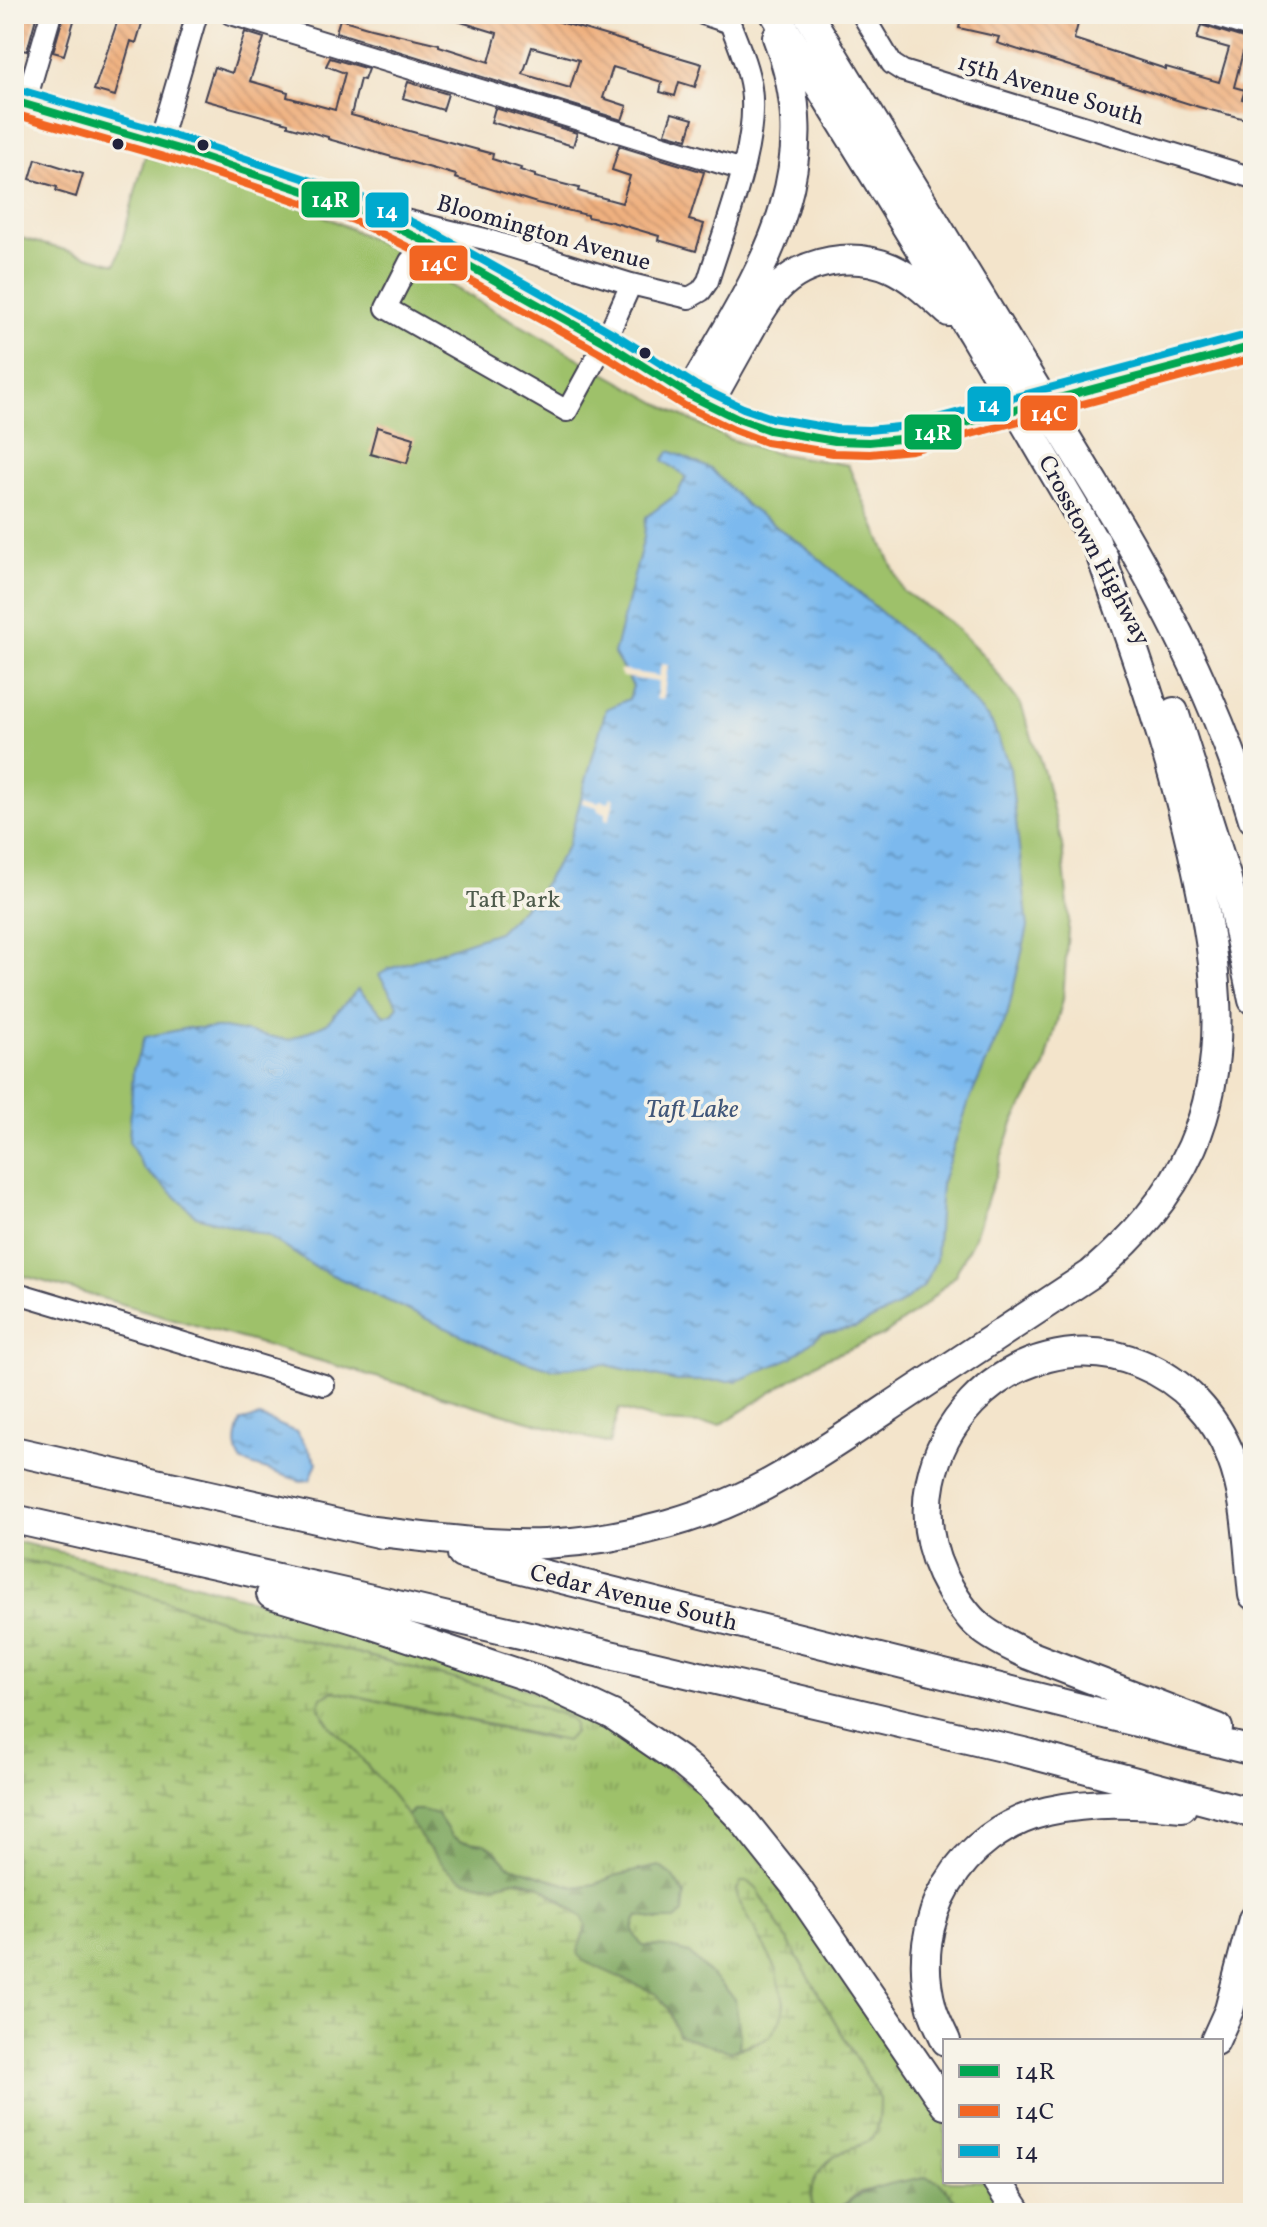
<svg xmlns="http://www.w3.org/2000/svg" width="1267" height="2227" font-family="Vollkorn,serif">
  <defs>
    <pattern id="grass-tufts" width="24" height="20" patternUnits="userSpaceOnUse" patternTransform="scale(2)"><rect width="24" height="20" fill="#9ec16a"/><path d="M3 7l-1-3M5 7V3M7 7l1-3M15 17l-1-3M17 17v-4M19 17l1-3" fill="none" stroke="#809c58"/></pattern>
    <pattern id="forest-firs" width="22" height="20" patternUnits="userSpaceOnUse" patternTransform="scale(2)"><rect width="22" height="20" fill="#7ea75e"/><path d="M5 1l3.5 6h-7zM16 11l3.5 6h-7z" fill="#67884f"/></pattern>
    <pattern id="wetland-marsh" width="20" height="14" patternUnits="userSpaceOnUse" patternTransform="scale(2)"><rect width="20" height="14" fill="#9ec16a"/><path d="M1 5h8M5 5V1M11 12h8M15 12V8" fill="none" stroke="#809c58"/></pattern>
    <pattern id="water-ripples" width="26" height="14" patternUnits="userSpaceOnUse" patternTransform="scale(2)"><rect width="26" height="14" fill="#7bb9ee"/><path d="M2 4q2-2 4 0t4 0M15 11q2-2 4 0t4 0" fill="none" stroke="#6496c2"/></pattern>
    <pattern id="building-back-hatch" width="6" height="6" patternUnits="userSpaceOnUse" patternTransform="scale(2)"><rect width="6" height="6" fill="#efb07f"/><path d="M-1 5l2 2M0 0l6 6M5-1l2 2" fill="none" stroke="#cd976f"/></pattern>
  </defs>
  <rect width="100%" height="100%" fill="#f7f3e8"/>
  <filter id="ink" filterUnits="userSpaceOnUse"><feTurbulence type="fractalNoise" baseFrequency=".0125" numOctaves="2"/><feDisplacementMap in="SourceGraphic" scale="16" xChannelSelector="R" yChannelSelector="G"/><feConvolveMatrix kernelMatrix="1 2 1 2 8 2 1 2 1" color-interpolation-filters="sRGB"/></filter>
  <filter id="wash" filterUnits="userSpaceOnUse"><feTurbulence type="fractalNoise" baseFrequency=".006" numOctaves="4" result="noise"/><feDisplacementMap in="SourceGraphic" scale="32" xChannelSelector="R" yChannelSelector="G"/><feGaussianBlur stdDeviation="1.8" result="paint"/><feColorMatrix in="noise" values="0 0 0 0 0 0 0 0 0 0 0 0 0 0 0 0 0 1.4 0 .05"/><feComposite in="paint" operator="in"/></filter>
  <g filter="url(#wash)">
    <rect width="100%" height="100%" fill="#f3e4cb"/>
    <path fill="url(#grass-tufts)" stroke="#607252" stroke-width="2" d="M14 1541 184 1581 366 1630 591 1712 729 1814 945 2117V2181H988L1010 2213H967L939 2182 925 2177 860 2192 843 2205 838 2213H815C803 2187 821 2162 844 2151 856 2145 870 2145 876 2131 880 2122 880 2109 880 2099L758 1890H737L738 1899C757 1932 809 2004 769 2037 761 2042 748 2044 739 2048L740 2034 666 1947 643 1946C633 1936 631 1929 638 1916L659 1920 672 1876 659 1866 614 1876 596 1884 574 1887 508 1865 495 1850 460 1841 451 1835 437 1814 413 1810 407 1817 395 1798 347 1742 332 1728 319 1708 321 1697 334 1691 554 1740 491 1689 360 1654 225 1621 67 1568 14 1559Z"/>
    <path fill="url(#forest-firs)" stroke="#50644c" stroke-width="2" d="M413 1810H422L437 1814 451 1835 460 1841 485 1844 495 1850 508 1865 574 1887 596 1884 614 1876 659 1866 672 1876 685 1895 683 1913 675 1920H659L638 1916C630 1929 633 1936 643 1946L666 1947 689 1953 735 1999 740 2034 739 2048 731 2052 678 2035 669 2011 656 1994 583 1961 578 1954 579 1946 586 1927C579 1908 535 1879 515 1880 511 1880 507 1883 503 1883 490 1886 473 1884 460 1878 436 1865 421 1839 407 1817Z
      M925 2177 939 2182 967 2213H838C857 2186 895 2183 925 2177Z"/>
    <path fill="url(#wetland-marsh)" stroke="#607252" stroke-width="2" d="M14 1559 67 1568 225 1621 360 1654 491 1689 569 1717 574 1723V1732L566 1741 334 1691 321 1697 319 1708 332 1728 347 1742 395 1798 426 1845 446 1868 462 1879 481 1884H499L516 1880 540 1886 583 1918 586 1926 579 1946 578 1954 583 1961 657 1994 669 2011 678 2035 731 2052 764 2040 771 2035 782 2018 784 2003 776 1968 738 1899 737 1890 741 1882H749L758 1890 880 2099C880 2109 880 2122 876 2131 870 2145 856 2145 844 2151 821 2162 803 2187 815 2213H14Z"/>
    <path fill="#9ec16a" stroke="#607252" stroke-width="2" d="M145 156 212 176 318 213 400 253 433 275 583 361 671 410 729 439 775 453 848 465 903 591 950 622 984 656 1021 705 1044 773 1062 845 1069 916 1063 999 1044 1069 1013 1123 975 1236 955 1275 926 1304 884 1335 824 1359 720 1425 662 1422 619 1409 609 1444 14 1273V236L116 264Z"/>
    <path fill="url(#water-ripples)" stroke="#4e6e94" stroke-width="2" d="M670 451 711 469 747 506 808 549 933 657 992 723 1010 768 1028 927 1007 1016 969 1101 941 1185 936 1260 923 1287 895 1308 855 1328 821 1334 791 1358 737 1381H677L602 1364 553 1369 504 1355 315 1267 268 1236 196 1216 168 1189 144 1169 129 1141 133 1070 145 1037 188 1028H224L289 1040 327 1023 358 989 385 1016 393 1013 398 1005 379 975 389 969 498 932 539 892 568 845 606 709 629 699 633 686 614 654 644 537 646 517 677 494 686 477 663 460Z
      M260 1417 297 1432 317 1462 310 1480 301 1481 242 1462C233 1448 236 1436 241 1421Z"/>
    <path fill="#f3e4cb" d="M661 664 668 665 663 700 656 699 658 682 622 677 619 670 659 676Z
      M611 797 615 798 609 820 605 819 606 813 598 811 597 807 582 803 583 798 598 802 601 800 609 802Z"/>
    <g id="blocks">
      <path fill="url(#building-back-hatch)" fill-rule="evenodd" d="M14 14H37L27 51 14 48Z
        M64 14H76L64 55 53 52Z
        M120 14H134L144 17 136 43 131 41 115 96 94 90Z
        M449 14H533L702 64 695 87 679 82 675 96 660 92 662 82 613 67 603 98 627 106 622 120 336 32 340 19 371 28 439 44V46L489 62 497 33 448 18ZM532 47 579 60 570 88 523 74Z
        M962 14H1044L1078 24 1074 39 1166 69V67L1219 82 1229 48 1197 39 1201 25 1253 41V55L1243 52 1234 87 1245 90 1242 99 1253 102V121L1199 107 997 43 999 37 959 28Z
        M245 32 264 38 250 81 288 92 287 97 335 110 345 73 326 66 330 58 368 69 364 80 360 79 351 115 493 154 492 159 521 168 520 170 535 175V177L579 188 578 191 622 203 630 176 612 170 619 146 704 172 689 220 704 224 696 251 658 240 659 236 612 222 587 217V215L537 203 455 178 456 175 328 139V137L288 126V123L204 100 214 67 232 73Z
        M408 82 448 94 443 110 403 98Z
        M495 108 577 133 573 146 491 122Z
        M672 113 693 119 687 139 665 133Z
        M36 159 83 174 76 197 56 191 57 187 30 179Z
        M377 427 414 438 407 463 370 453Z"/>
    </g>
  </g>
  <g filter="url(#ink)">
    <use href="#blocks" fill-opacity="0" stroke="#413f51" stroke-width="2"/>
    <g fill="none" stroke-linecap="round" stroke-linejoin="round">
      <defs>
        <path id="minor" d="M231 14 743 170
          M703 14 730 23
          M862 14 892 64 903 71 1253 178
          M1208 14 1253 28
          M14 101 182 150 358 209 485 239 631 284 689 298 701 291 708 281C725 225 759 145 751 88 748 66 738 44 730 23L725 14
          M25 104 51 14
          M159 144 197 14
          M394 226C465 261 534 301 602 341 632 358 660 379 690 396 773 441 850 452 942 430
          M430 244 410 261 386 308 567 411 605 342 631 284
          M1097 389 1253 346
          M14 1292 324 1385"/>
        <path id="highway" d="M775 14 972 333 1104 558
          M808 14 1120 526C1174 619 1222 715 1253 819
          M689 395C756 278 831 178 777 37
          M708 405C721 381 734 358 747 335 756 319 765 302 777 289 805 259 854 252 891 268 913 278 931 296 949 312
          M1174 712 1227 879 1253 1000
          M14 1451 383 1534
          M14 1519 367 1598 1023 1752 1253 1813
          M365 1530C424 1537 485 1546 545 1544 627 1540 712 1517 782 1476 825 1451 867 1422 909 1394 970 1354 1030 1314 1091 1274 1134 1237 1168 1200 1192 1147 1234 1052 1214 947 1192 849 1168 744 1132 644 1096 542
          M462 1554 1253 1751
          M271 1594 361 1621 538 1680 613 1715 679 1760 711 1787 742 1819 794 1884 945 2105
          M1218 1728 1029 1655C1012 1647 995 1639 981 1628 964 1614 952 1594 942 1574 884 1449 1013 1312 1141 1364 1183 1381 1215 1415 1231 1457 1248 1500 1248 1550 1253 1595
          M946 2041C941 2030 935 2019 932 2008 907 1919 960 1832 1048 1811 1093 1801 1137 1803 1182 1807
          M1215 2041 1229 2010 1253 1919
          M997 2181 1018 2213"/>
      </defs>
      <use href="#minor" stroke="#413f51" stroke-width="24"/>
      <use href="#highway" stroke="#413f51" stroke-width="32"/>
      <use href="#minor" stroke="#fff" stroke-width="20"/>
      <use href="#highway" stroke="#fff" stroke-width="28"/>
      <defs>
        <path id="minor-bridge" d="M942 430 1097 389"/>
      </defs>
      <use href="#minor-bridge" stroke="#413f51" stroke-width="24" stroke-linecap="butt"/>
      <use href="#minor-bridge" stroke="#fff" stroke-width="20"/>
      <defs>
        <path id="bus-1" d="M14 101 182 150 358 209 430 244 605 342 689 395 738 419 769 430 835 441 869 442 910 438 1253 346"/>
        <path id="bus-2" d="M14 114 178 161 353 220 424 255 599 352 683 405 734 430 766 442 833 453 870 454 912 450 1253 358"/>
        <path id="bus-3" d="M17 89 186 139 363 198 436 234 611 332 695 385 743 408 772 418 836 429 869 430 908 426 1250 334"/>
      </defs>
      <use href="#bus-1" stroke="#f7f3e8" stroke-width="14"/>
      <use href="#bus-2" stroke="#f7f3e8" stroke-width="14"/>
      <use href="#bus-3" stroke="#f7f3e8" stroke-width="14"/>
      <use href="#bus-1" stroke="#00a651" stroke-width="8"/>
      <use href="#bus-2" stroke="#f26522" stroke-width="8"/>
      <use href="#bus-3" stroke="#00a9ce" stroke-width="8"/>
    </g>
  </g>
  <g fill="#22223b" stroke="#f7f3e8" stroke-width="3">
    <circle cx="118" cy="144" r="7"/>
    <circle cx="203" cy="145" r="7"/>
    <circle cx="645" cy="353" r="7"/>
  </g>
  <g text-anchor="middle" stroke-width="7" stroke-linejoin="round" paint-order="stroke">
    <g font-size="24" fill="#22223b" stroke="#f7f3e8">
      <text transform="translate(1051 89) rotate(17)" y="8">15th Avenue South</text>
      <text transform="translate(544 232) rotate(16)" y="8">Bloomington Avenue</text>
      <text transform="translate(1095 550) rotate(62)" y="8">Crosstown Highway</text>
      <text transform="translate(634 1597) rotate(14)" y="8">Cedar Avenue South</text>
    </g>
    <g font-size="24" fill="#4d5a4b" stroke="#f7f3e8">
      <text x="513" y="907">Taft Park</text>
    </g>
    <g font-size="26" font-style="italic" fill="#41577a" stroke="#f7f3e8">
      <text x="692" y="1117">Taft Lake</text>
    </g>
  </g>
  <g stroke="#f7f3e8" stroke-width="3">
    <rect x="300" y="180" width="61" height="39" rx="8" fill="#00a651"/>
    <rect x="364" y="191" width="46" height="38" rx="8" fill="#00a9ce"/>
    <rect x="408" y="244" width="61" height="38" rx="8" fill="#f26522"/>
    <rect x="966" y="385" width="46" height="38" rx="8" fill="#00a9ce"/>
    <rect x="1019" y="394" width="60" height="38" rx="8" fill="#f26522"/>
    <rect x="903" y="413" width="60" height="38" rx="8" fill="#00a651"/>
  </g>
  <g font-size="22" text-anchor="middle" font-weight="bold" fill="#fff">
    <text x="330" y="207">14R</text>
    <text x="387" y="218">14</text>
    <text x="439" y="271">14C</text>
    <text x="989" y="412">14</text>
    <text x="1049" y="421">14C</text>
    <text x="933" y="440">14R</text>
  </g>
  <rect width="1267" height="2227" fill="none" stroke="#f7f3e8" stroke-width="48"/>
  <rect x="943" y="2039" width="280" height="144" fill="#f7f3e8" stroke="#a29fa3" stroke-width="2"/>
  <rect x="959" y="2065" width="40" height="12" fill="#00a651" stroke="#a29fa3" stroke-width="2"/>
  <text x="1015" y="2079" font-size="24" fill="#22223b">14R</text>
  <rect x="959" y="2105" width="40" height="12" fill="#f26522" stroke="#a29fa3" stroke-width="2"/>
  <text x="1015" y="2119" font-size="24" fill="#22223b">14C</text>
  <rect x="959" y="2145" width="40" height="12" fill="#00a9ce" stroke="#a29fa3" stroke-width="2"/>
  <text x="1015" y="2159" font-size="24" fill="#22223b">14</text>
</svg>
